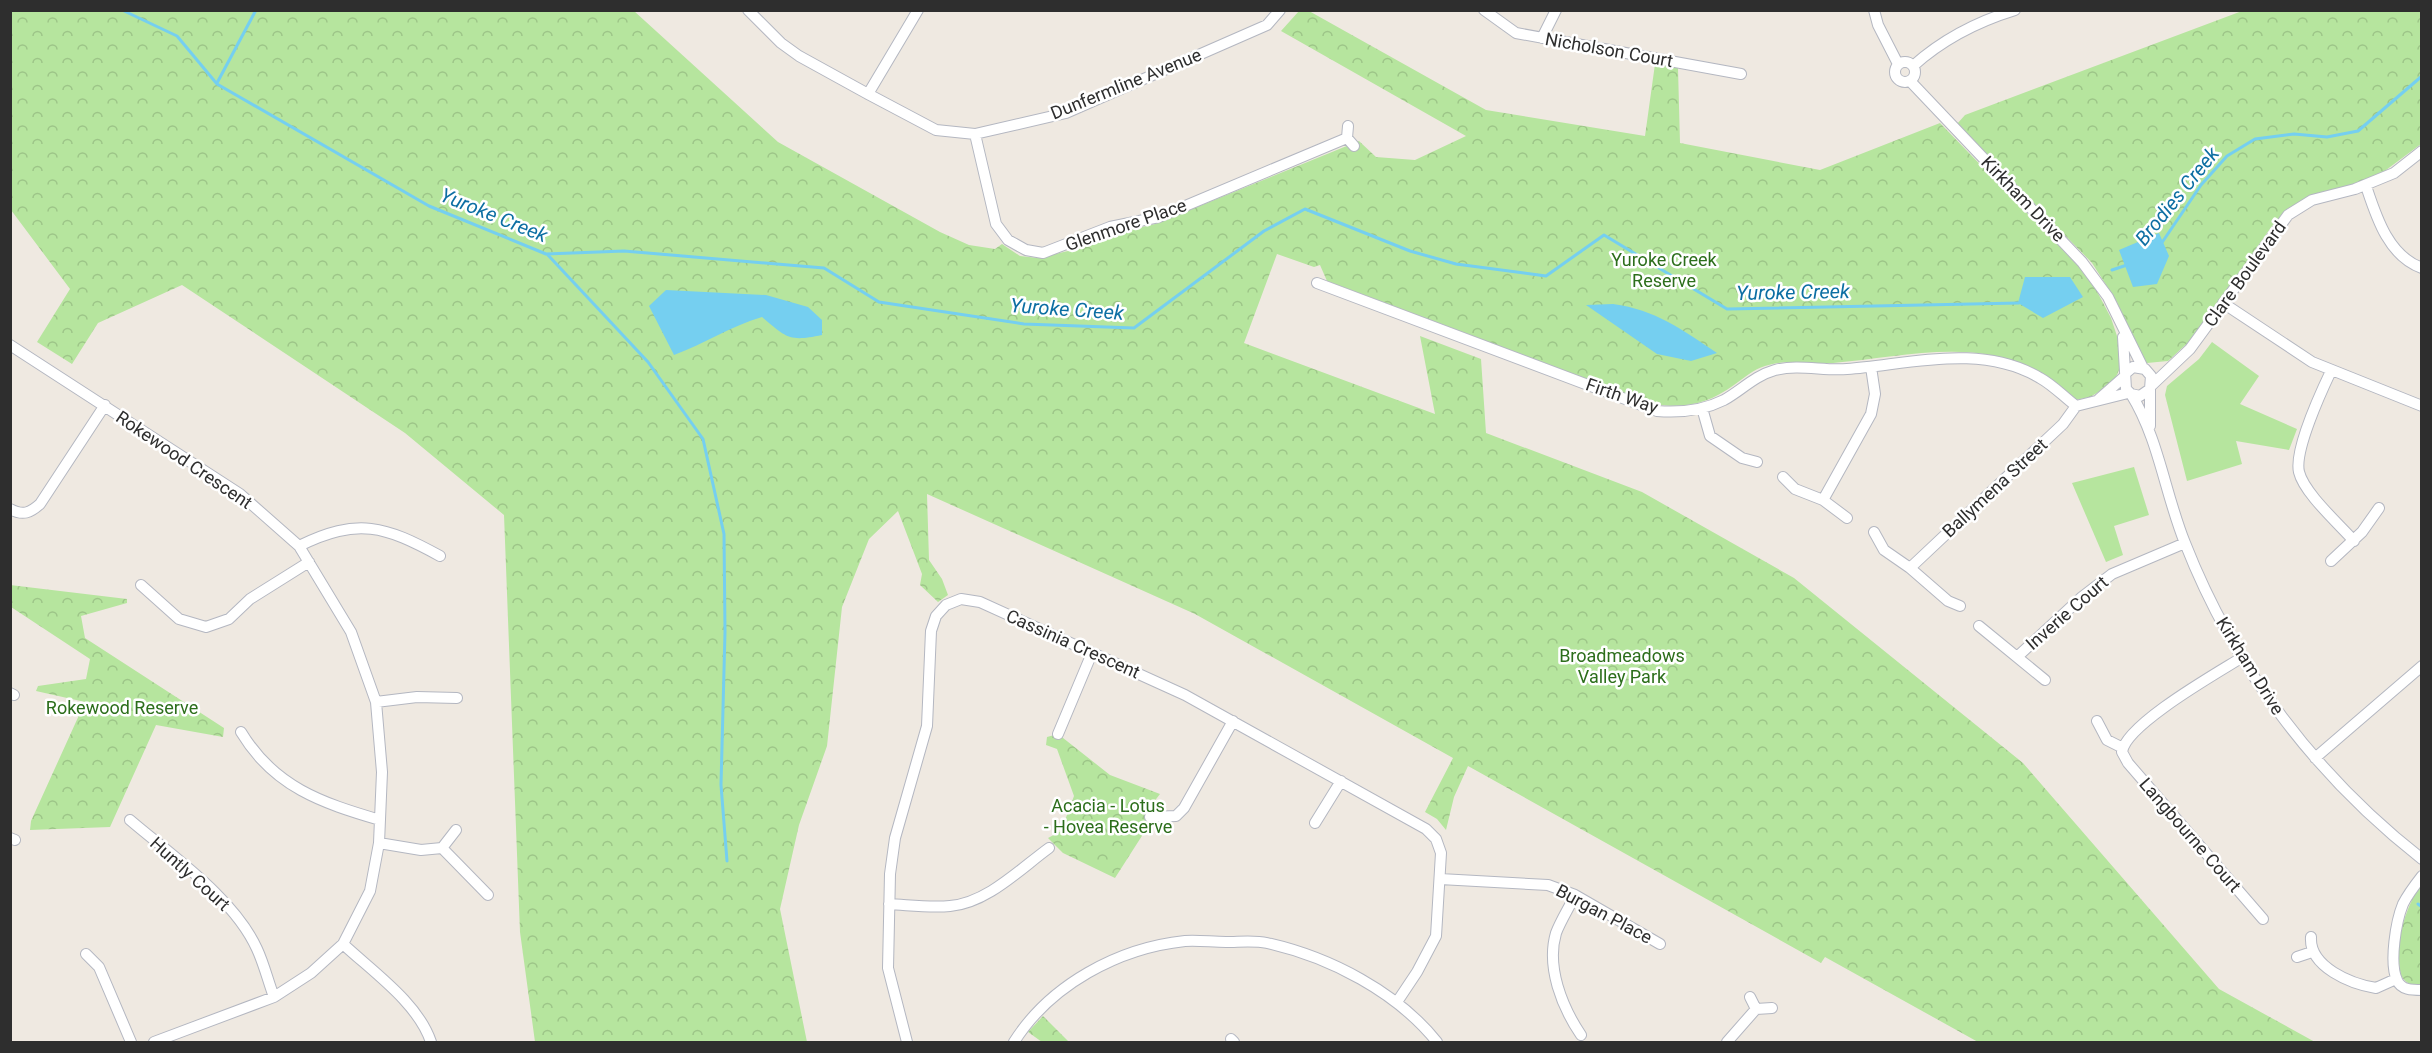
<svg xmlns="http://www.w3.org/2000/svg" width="2432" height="1053" font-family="Roboto,sans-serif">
  <defs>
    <pattern id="forest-crowns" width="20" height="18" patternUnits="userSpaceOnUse" patternTransform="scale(1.5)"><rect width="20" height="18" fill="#b6e59e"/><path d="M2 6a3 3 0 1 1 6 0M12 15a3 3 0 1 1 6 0" fill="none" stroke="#9dc588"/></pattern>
  </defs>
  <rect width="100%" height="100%" fill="#efe9e1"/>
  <path fill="#b6e59e" d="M2212 342 2259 376 2240 404 2297 429 2289 450 2236 441 2242 464 2187 481 2165 395 2167 386 2199 359Z
    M2134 467 2149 515 2114 526 2123 555 2106 562 2072 483Z"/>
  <path fill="url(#forest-crowns)" d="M11 10 634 11 778 142 940 232 969 245 995 249 1002 244 1020 256 1038 258 1068 251 1091 239 1155 224 1359 141 1376 157 1415 160 1466 136 1281 31 1299 11H1309L1486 110 1645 136 1655 64 1678 68 1680 143 1820 170 1940 123 2090 278 2111 318 2121 348 2122 362 2117 375 2112 384 2090 397 2075 400C2061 389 2047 376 2031 368 1970 338 1897 358 1833 363 1810 365 1788 358 1765 366 1754 369 1744 378 1734 385 1708 404 1685 409 1653 404L1327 281 1320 265 1314 267 1277 254 1244 343 1435 414 1420 336 1481 359 1486 433 1642 492 1794 578 2023 763 2219 989 2315 1042H1978L1825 957 1821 963 1468 766 1454 797 1446 830 1437 819 1425 812 1453 758 1195 614 927 494 929 560 942 579 948 595 938 602 920 585 922 574 898 511 869 539 842 607 827 746 799 825 780 909 807 1042H535L520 932 504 515 405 433 182 285 98 323 72 364 37 342 70 289 11 210Z
    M2242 11H2421V144L2382 173 2344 188 2311 196 2290 208 2272 226 2193 338 2168 361 2147 363 2135 348 2117 302 2092 263 1957 124 1965 115Z
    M10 585 127 599V603L81 616 85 638 224 728 223 737 156 725 110 827 30 830 31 821 85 702 36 691 38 686 86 679 90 659 11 607Z
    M1058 734 1110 775 1160 794 1150 807 1147 828 1115 878 1063 853 1048 838 1061 831 1074 796 1057 749 1046 745 1047 737Z
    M2421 883V986C2412 986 2407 984 2401 976 2394 942 2404 912 2421 883Z
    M1043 1016 1069 1042H1042L1028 1032Z"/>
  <path fill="#75cff0" d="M2159 233 2169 256 2157 284 2133 287 2119 250Z
    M2025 277H2070L2083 297 2043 318 2018 303Z
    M666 290 766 295 808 307 822 320V335C789 342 787 338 762 317 731 326 704 344 674 355L649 306Z
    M1613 304C1656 310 1681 329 1717 353L1691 361 1657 354 1586 305Z"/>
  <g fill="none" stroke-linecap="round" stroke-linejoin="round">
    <path stroke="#75cff0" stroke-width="3" d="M122 10 177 36 217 84 429 206 546 254 624 251 824 268 879 302 1024 324 1134 328 1264 231 1305 209 1410 251 1456 264 1546 276 1604 235 1727 309 2019 303
      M217 83 256 10
      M2161 244 2201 185 2227 156 2255 139 2294 134 2327 137 2358 131 2422 76
      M547 254 648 362 703 439 724 534 725 632 721 785 727 861
      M2112 270 2127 265
      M2418 904 2422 907"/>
    <defs>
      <path id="minor" d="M748 10 781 43 799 56 868 94 936 130 975 134 1066 113 1267 25 1280 10
        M1484 10 1516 33 1741 74
        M1874 10 1878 25 1898 64
        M1542 38 1556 10
        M1895 72a10 10 0 1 1 20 0a10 10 0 1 1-20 0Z
        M1913 66C1943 39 1976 22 2015 10
        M1910 81 2082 262 2108 297 2143 368
        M868 94 918 10
        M1348 126 1347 138 1354 146
        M975 134 996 224 1008 240 1026 250 1043 253 1110 227 1159 217 1347 138
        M2366 186C2376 216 2388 256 2422 268
        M1317 283 1657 411C1681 413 1702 411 1724 400 1742 390 1754 376 1775 370 1798 364 1824 371 1847 369 1911 364 1981 343 2040 378 2053 385 2064 397 2076 406L2128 393
        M2223 303 2312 362 2422 406
        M2123 337 2126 389 2131 394 2140 396 2150 389 2151 376 2145 369 2133 367 2126 373
        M10 345 240 494 299 546 351 632 376 702 382 772 379 843 370 891 343 944 311 973 274 997 154 1042
        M2331 371C2321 392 2294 451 2299 472 2304 493 2339 524 2354 541
        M2152 385 2190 349 2288 215 2312 200 2355 189 2394 173 2422 151
        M2131 394C2159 439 2165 494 2185 543 2234 668 2316 776 2422 859
        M2099 399 2124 377
        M1702 408 1710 436 1742 458 1757 462
        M2150 426V389
        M1783 477 1795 489 1823 500 1847 518
        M1823 500 1871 414 1875 394 1871 367
        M10 509C23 516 30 513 40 504L105 405
        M1874 532 1884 550 1910 568 1948 601 1960 606
        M299 546C358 517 385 526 440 556
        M2331 561 2362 532 2379 508
        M1910 568 2063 424 2076 406
        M141 585 179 619 206 627 229 619 250 599 309 562
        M1979 626 2045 680
        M2017 657 2082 597 2112 574 2185 543
        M2241 658C2217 673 2125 725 2122 752L2128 763 2263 919
        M10 693 14 695
        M376 702 417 697 457 698
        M2097 721 2107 740 2123 748
        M241 732C274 787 322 803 380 820
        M1058 734 1092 653
        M2315 758 2422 666
        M1150 817 1176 816 1184 808 1233 721
        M130 820C172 856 234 898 257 949 264 964 268 981 274 997
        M1315 823 1341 781
        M456 830 442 848 488 895
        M10 838 15 840
        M379 843 421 850 442 848
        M2422 876C2415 885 2408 894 2403 904 2396 921 2389 963 2397 980 2401 990 2412 990 2422 990
        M1440 879 1548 885 1575 895 1660 944
        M1575 895C1569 908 1561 920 1556 933 1546 967 1562 1007 1581 1035
        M889 904C909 905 930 908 950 906 987 903 1020 869 1049 848
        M2311 937C2309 967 2351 984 2376 988L2396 979
        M343 944C373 972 418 1003 431 1042
        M86 954 99 967 131 1042
        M2297 957 2312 952
        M1750 997 1756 1009 1772 1008
        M1231 1039 1234 1042
        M907 1042 888 968 890 874 895 838 927 726 931 631 936 616 946 605 961 599 980 602 1185 695 1426 829 1436 839 1441 853 1436 936 1417 972 1397 1002
        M1014 1042C1050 985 1118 948 1185 941 1198 940 1212 942 1226 942 1239 942 1254 940 1267 943 1330 957 1397 992 1437 1042
        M1727 1042 1756 1009"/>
    </defs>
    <use href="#minor" stroke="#b4b7c1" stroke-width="12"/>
    <use href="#minor" stroke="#fff" stroke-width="10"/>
  </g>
  <g text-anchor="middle" stroke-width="5" stroke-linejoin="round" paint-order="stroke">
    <g font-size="18" fill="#2e2e2e" stroke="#fff">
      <text transform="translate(1609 50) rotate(10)" y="6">Nicholson Court</text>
      <text transform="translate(1126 84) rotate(-22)" y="6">Dunfermline Avenue</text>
      <text transform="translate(2023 199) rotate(46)" y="6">Kirkham Drive</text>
      <text transform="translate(1126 225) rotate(-19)" y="6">Glenmore Place</text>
      <text transform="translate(2245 274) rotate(-54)" y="6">Clare Boulevard</text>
      <text transform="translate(1622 396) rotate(19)" y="6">Firth Way</text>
      <text transform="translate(184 460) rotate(34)" y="6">Rokewood Crescent</text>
      <text transform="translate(1995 488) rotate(-43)" y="6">Ballymena Street</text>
      <text transform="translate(2067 613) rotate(-41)" y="6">Inverie Court</text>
      <text transform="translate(1073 644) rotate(24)" y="6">Cassinia Crescent</text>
      <text transform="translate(2250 666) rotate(58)" y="6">Kirkham Drive</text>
      <text transform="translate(2190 835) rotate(49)" y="6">Langbourne Court</text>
      <text transform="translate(190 874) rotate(42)" y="6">Huntly Court</text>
      <text transform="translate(1604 914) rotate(28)" y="6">Burgan Place</text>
    </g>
    <g font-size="18" fill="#2c6e1b" stroke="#fff">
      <text x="1664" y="266">Yuroke Creek<tspan x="1664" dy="21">Reserve</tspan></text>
      <text x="1622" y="662">Broadmeadows<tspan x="1622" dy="21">Valley Park</tspan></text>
      <text x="122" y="714">Rokewood Reserve</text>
      <text x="1108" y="812">Acacia - Lotus<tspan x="1108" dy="21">- Hovea Reserve</tspan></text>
    </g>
    <g font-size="20" font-style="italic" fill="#0d6fa3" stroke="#fff">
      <text transform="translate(2177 196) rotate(-51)" y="7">Brodies Creek</text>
      <text transform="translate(494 215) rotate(22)" y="7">Yuroke Creek</text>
      <text transform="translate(1793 292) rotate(-1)" y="7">Yuroke Creek</text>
      <text transform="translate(1067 309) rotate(4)" y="7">Yuroke Creek</text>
    </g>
  </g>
  <rect width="2432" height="1053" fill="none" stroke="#2e2e2e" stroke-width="24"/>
</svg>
